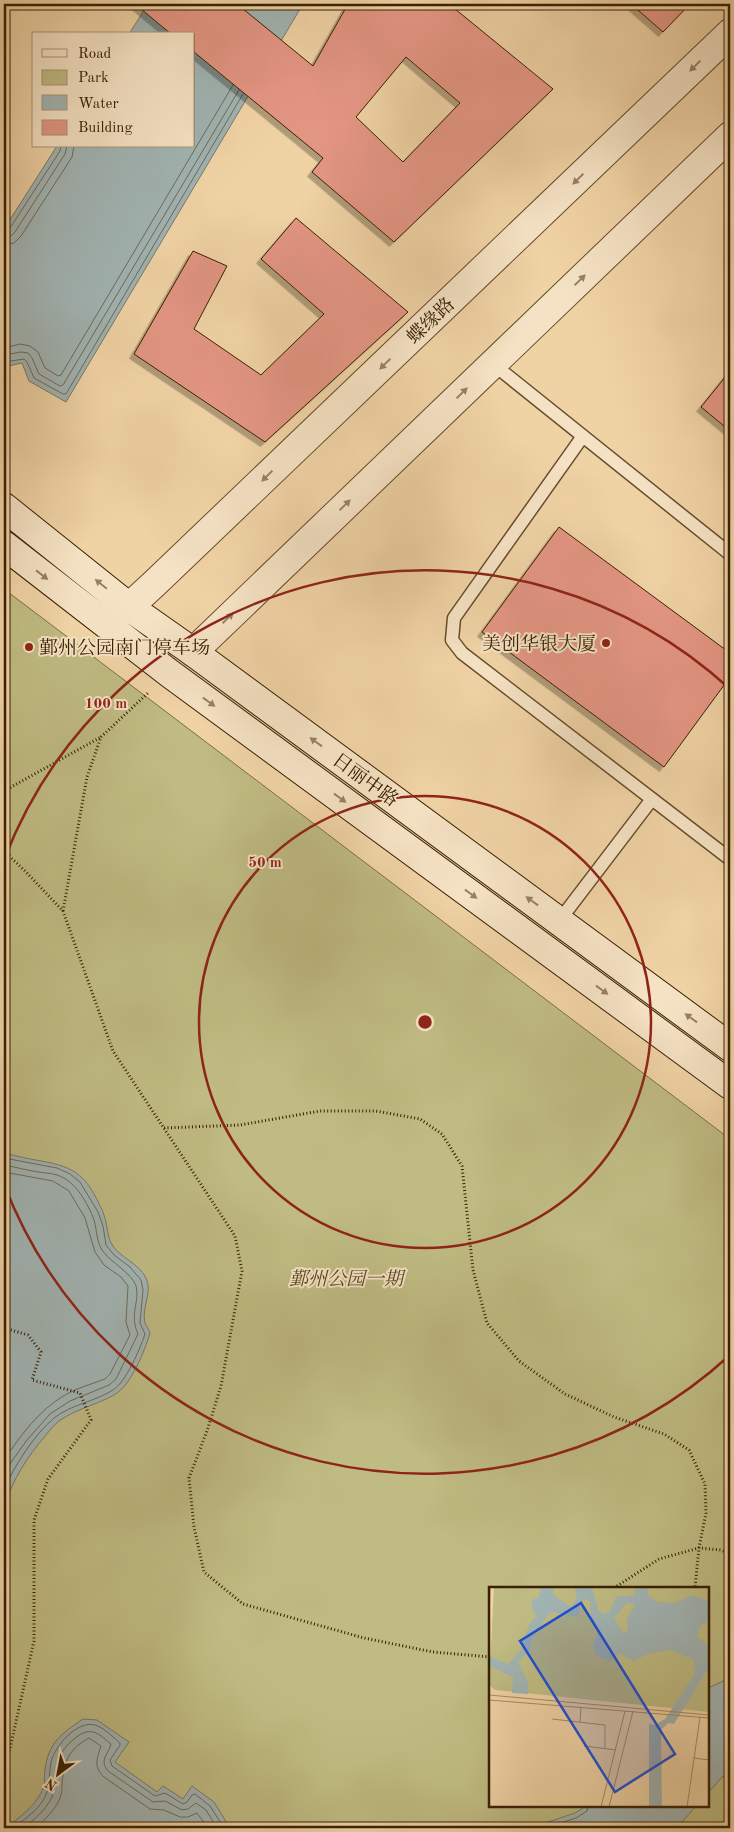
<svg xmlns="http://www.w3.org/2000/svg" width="734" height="1832" font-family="'Old Standard TT','Noto Serif SC',serif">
  <defs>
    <filter id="shadow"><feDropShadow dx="-4.5" dy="4.5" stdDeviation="0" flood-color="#0004"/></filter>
  </defs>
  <rect width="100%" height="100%" fill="#f0d3a5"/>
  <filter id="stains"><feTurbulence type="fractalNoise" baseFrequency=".004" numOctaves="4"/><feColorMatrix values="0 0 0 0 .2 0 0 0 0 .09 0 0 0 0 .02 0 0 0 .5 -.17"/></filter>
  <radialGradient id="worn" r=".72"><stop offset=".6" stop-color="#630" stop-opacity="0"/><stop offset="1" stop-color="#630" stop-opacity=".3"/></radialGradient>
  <path fill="#bfbb82" stroke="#7c6e42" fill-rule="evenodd" d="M4 589 730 1139V1828H4ZM490 1588H708V1806H490Z"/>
  <path fill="#a1b4b3" stroke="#77796c" d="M148 4H303L66 402 29 381 22 363 4 367V229L57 146H194V34H129Z
    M4 1153C16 1156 29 1159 41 1161 77 1167 87 1177 102 1210 107 1220 107 1235 111 1243 119 1258 138 1262 146 1278 153 1292 141 1308 145 1323 146 1326 149 1330 150 1333 145 1350 131 1386 114 1395 96 1405 76 1409 59 1421 54 1425 50 1430 46 1435 27 1457 13 1479 4 1507Z
    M4 1579 9 1608 4 1638Z
    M730 1678V1773L722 1777 708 1793V1688Z
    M83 1719 97 1720 129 1742 115 1762 157 1792 163 1786 183 1799 192 1786 214 1802 230 1828H5C19 1818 32 1809 41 1793 45 1787 44 1777 45 1770 48 1743 61 1734 83 1719Z
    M586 1806H696L677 1828H530L575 1813Z"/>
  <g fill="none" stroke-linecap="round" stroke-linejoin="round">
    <path stroke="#6c6a5a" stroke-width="1" d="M4 231 10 228 60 151 61 146
      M4 237 11 236 15 232 65 154 67 146
      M4 245 14 243 21 236 72 157 74 146
      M4 348 20 344 30 346 38 352 45 368 58 376 61 375 233 85
      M4 355 21 352 28 353 32 358 39 374 60 386 63 385 239 90
      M4 362 24 359 27 362 34 378 63 394H66L243 94
      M4 1158 57 1168 70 1174 80 1182 98 1212 103 1226 106 1245 114 1255 130 1267 141 1280 143 1290 140 1323 145 1334C140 1349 126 1382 113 1390 94 1402 72 1404 54 1418 34 1435 14 1466 4 1490
      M4 1165C15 1167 26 1170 38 1172 44 1173 51 1173 57 1175 75 1181 85 1199 93 1217 97 1227 96 1241 102 1250 111 1263 132 1273 136 1286 140 1302 129 1314 138 1334L116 1379 109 1385 70 1401 50 1414 27 1440 9 1465 4 1476
      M4 1172 53 1181 69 1191 85 1218 95 1252 104 1265 121 1277 128 1286 126 1322 130 1335 110 1374 105 1379C92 1384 77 1388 65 1395 39 1410 21 1435 4 1460
      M13 1828C26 1818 42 1808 47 1792 50 1783 49 1771 51 1762 55 1746 77 1720 95 1725 103 1727 113 1737 120 1743V1745L110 1760 112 1766 155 1796 165 1793 183 1804 187 1802 192 1795 195 1794 210 1806 224 1828
      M23 1828C35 1819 45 1811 52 1797 54 1793 54 1787 55 1782 57 1760 59 1750 78 1736 92 1726 100 1735 111 1744 108 1755 99 1760 108 1771L153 1802 165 1801 182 1810 188 1809 196 1803 206 1810 217 1828
      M35 1828C45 1820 55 1810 60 1798 62 1793 62 1788 62 1783 65 1760 68 1750 89 1738L101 1746C97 1758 93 1767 104 1777L150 1809 164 1810 180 1817H188L197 1813 208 1828
      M545 1828 576 1818 587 1811 588 1806"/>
  </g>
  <path fill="#e49684" stroke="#382002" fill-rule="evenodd" filter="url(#shadow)" d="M135 4H237L313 66 348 4H449L553 89 394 242 312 172 323 158 194 52V34H171ZM406 57 460 103 403 162 356 117Z
    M631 4H690L663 32Z
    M296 218 408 312 265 442 134 354 193 251 227 266 194 329 261 375 324 314 261 259Z
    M730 371V431L701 407Z
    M559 527 730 653V677L664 767 482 632Z"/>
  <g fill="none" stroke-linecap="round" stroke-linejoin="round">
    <defs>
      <path id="service" d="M493 364 730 554
        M583 436 454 618 452 640 462 653 730 859
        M559 921 652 799"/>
      <path id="tertiary" d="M129 607 155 583 730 33
        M193 652 730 136"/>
      <path id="secondary" d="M4 507 129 607 193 652 730 1047
        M4 545 169 673 730 1085"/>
    </defs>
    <use href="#service" stroke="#664d2b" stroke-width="15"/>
    <use href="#tertiary" stroke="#664d2b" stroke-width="30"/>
    <use href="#secondary" stroke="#382002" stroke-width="30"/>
    <path stroke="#382002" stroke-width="3" stroke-dasharray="1 2.5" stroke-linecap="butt" d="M4 791 101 737
      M4 851 26 872 63 911 113 1051 235 1236 242 1271 221 1386 207 1431 189 1478 194 1527 204 1572 243 1604 364 1638 433 1652 490 1657
      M63 911 87 777 101 737 149 692
      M164 1128 240 1125 320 1111H376L420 1119 442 1134 462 1166 473 1270 487 1323 519 1361 565 1394 614 1417 664 1434 689 1450 705 1484 706 1513 699 1548 695 1588
      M4 1257 7 1260 4 1268
      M4 1328 28 1335 41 1352 32 1380 80 1393 91 1420 48 1479 34 1520V1641L9 1753 4 1758
      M614 1588 659 1559 699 1548 721 1550 730 1554"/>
    <use href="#service" stroke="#f5e2c4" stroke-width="12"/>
    <use href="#tertiary" stroke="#f5e2c4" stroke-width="28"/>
    <use href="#secondary" stroke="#f5e2c4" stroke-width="28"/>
  </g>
  <defs><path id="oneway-solid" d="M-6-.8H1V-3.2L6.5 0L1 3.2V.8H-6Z" transform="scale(1.25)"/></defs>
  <g fill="#968163">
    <use href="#oneway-solid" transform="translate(695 66) rotate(136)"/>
    <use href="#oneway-solid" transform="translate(578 179) rotate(136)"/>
    <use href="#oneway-solid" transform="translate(580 280) rotate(-44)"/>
    <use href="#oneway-solid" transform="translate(385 364) rotate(136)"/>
    <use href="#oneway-solid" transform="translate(462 393) rotate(-44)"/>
    <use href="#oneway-solid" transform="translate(267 476) rotate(136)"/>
    <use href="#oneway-solid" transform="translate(345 505) rotate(-44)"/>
    <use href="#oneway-solid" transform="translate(42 575) rotate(38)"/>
    <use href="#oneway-solid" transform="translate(101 584) rotate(-141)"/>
    <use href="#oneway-solid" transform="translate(228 618) rotate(-44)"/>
    <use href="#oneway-solid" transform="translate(209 702) rotate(36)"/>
    <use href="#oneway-solid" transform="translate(316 742) rotate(-144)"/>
    <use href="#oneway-solid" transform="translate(340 798) rotate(36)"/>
    <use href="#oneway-solid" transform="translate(471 894) rotate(36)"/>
    <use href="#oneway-solid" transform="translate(532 901) rotate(-144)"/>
    <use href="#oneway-solid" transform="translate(602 990) rotate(36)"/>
    <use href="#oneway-solid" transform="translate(691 1018) rotate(-144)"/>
  </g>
  <g fill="none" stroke="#8f2418" stroke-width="2.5">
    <circle cx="425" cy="1022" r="226"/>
    <path d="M730 1355A451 451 0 0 1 4 1184M4 860A451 451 0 0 1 730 689"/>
  </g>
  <g fill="#8f2418" stroke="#f5e2c4" stroke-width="2">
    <circle cx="606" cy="643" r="5"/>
    <circle cx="29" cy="647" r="5"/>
  </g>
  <g text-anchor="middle" stroke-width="4" stroke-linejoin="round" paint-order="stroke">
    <g font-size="19" fill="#382002" stroke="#f5e2c4">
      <text transform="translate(430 320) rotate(-44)" y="7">蝶缘路</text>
      <text transform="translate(366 779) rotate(36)" y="7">日丽中路</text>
    </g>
    <g font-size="19" fill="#382002" stroke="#f5e2c4" text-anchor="end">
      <text x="596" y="650">美创华银大厦</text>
      <text x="39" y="654" text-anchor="start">鄞州公园南门停车场</text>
    </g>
    <g font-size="19" font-style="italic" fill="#5a4722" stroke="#f5e2c4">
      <text x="346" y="1285">鄞州公园一期</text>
    </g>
  </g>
  <g transform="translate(489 1587)">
    <rect width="220" height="220" fill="#f0d3a5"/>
    <path d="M5 0H220V125L6 103 0 98Z" fill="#bfbb82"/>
    <path d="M52 0H64V8L83 21 88 8 85 0H103L109 23 115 27 121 24 127 10 146 8V0H159V8L168 15 186 16 203 8 220 14V34L211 39 208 49 220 60V80L185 137 179 136 172 143 173 220H160V137L166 138 176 132 196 102 206 86 205 73 181 63 161 66 145 74 131 67 120 74 108 69 104 59 109 45 102 33 101 14 96 12 91 16 89 30 63 25 58 29 43 52 41 63 29 75 39 95V107L23 106 24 90 0 79 1 70 19 77 32 63 40 38 48 29 43 23V13L50 10ZM138 16 147 17 138 31 139 44 134 46 125 31Z" fill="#a1b4b3" fill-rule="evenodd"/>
    <path fill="none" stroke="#a68b64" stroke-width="1" d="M0 34 1 0M0 108 220 128M0 113 220 131M63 132 116 138V161M91 135 92 120M95 159 127 163M205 171 220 173M112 220 136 124M120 220 144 124M198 220 211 130"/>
    <path fill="#1d4ed8" fill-opacity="0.15" stroke="#1d4ed8" stroke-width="2.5" d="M92 16 186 167 126 205 31 54Z"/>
    <rect width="220" height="220" fill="none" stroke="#382002" stroke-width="2.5"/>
  </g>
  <circle cx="425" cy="1022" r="8" fill="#8f2418" stroke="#f5e2c4" stroke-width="2.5"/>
  <g font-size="15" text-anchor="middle" font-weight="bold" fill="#8f2418" stroke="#f5e2c4" stroke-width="4" stroke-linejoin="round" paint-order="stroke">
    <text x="106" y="708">100 m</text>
    <text x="265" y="867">50 m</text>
  </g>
  <rect width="734" height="1832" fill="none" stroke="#f0d3a5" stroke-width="20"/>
  <rect x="5" y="5" width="724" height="1822" fill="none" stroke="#382002" stroke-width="2.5"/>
  <rect x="10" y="10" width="714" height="1812" fill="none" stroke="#382002"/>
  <rect x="32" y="32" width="162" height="115" fill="#f5e2c4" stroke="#a99476"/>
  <rect x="42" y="49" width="25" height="8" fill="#f5e2c4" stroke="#a99476"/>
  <text x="78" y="58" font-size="15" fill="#382002">Road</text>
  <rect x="42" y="70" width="25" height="15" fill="#bfbb82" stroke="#a99476"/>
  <text x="78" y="82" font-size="15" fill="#382002">Park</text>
  <rect x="42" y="95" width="25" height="15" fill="#a1b4b3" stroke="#a99476"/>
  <text x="78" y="108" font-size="15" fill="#382002">Water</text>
  <rect x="42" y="120" width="25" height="15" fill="#e49684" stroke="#a99476"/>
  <text x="78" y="132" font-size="15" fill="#382002">Building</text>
  <g transform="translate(58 1774) rotate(212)" stroke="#f5e2c4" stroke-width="4" paint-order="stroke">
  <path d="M0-4L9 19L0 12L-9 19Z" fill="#382002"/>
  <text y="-8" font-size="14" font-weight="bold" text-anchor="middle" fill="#382002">N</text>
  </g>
  <rect width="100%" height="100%" filter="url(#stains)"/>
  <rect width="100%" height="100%" fill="url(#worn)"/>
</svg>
